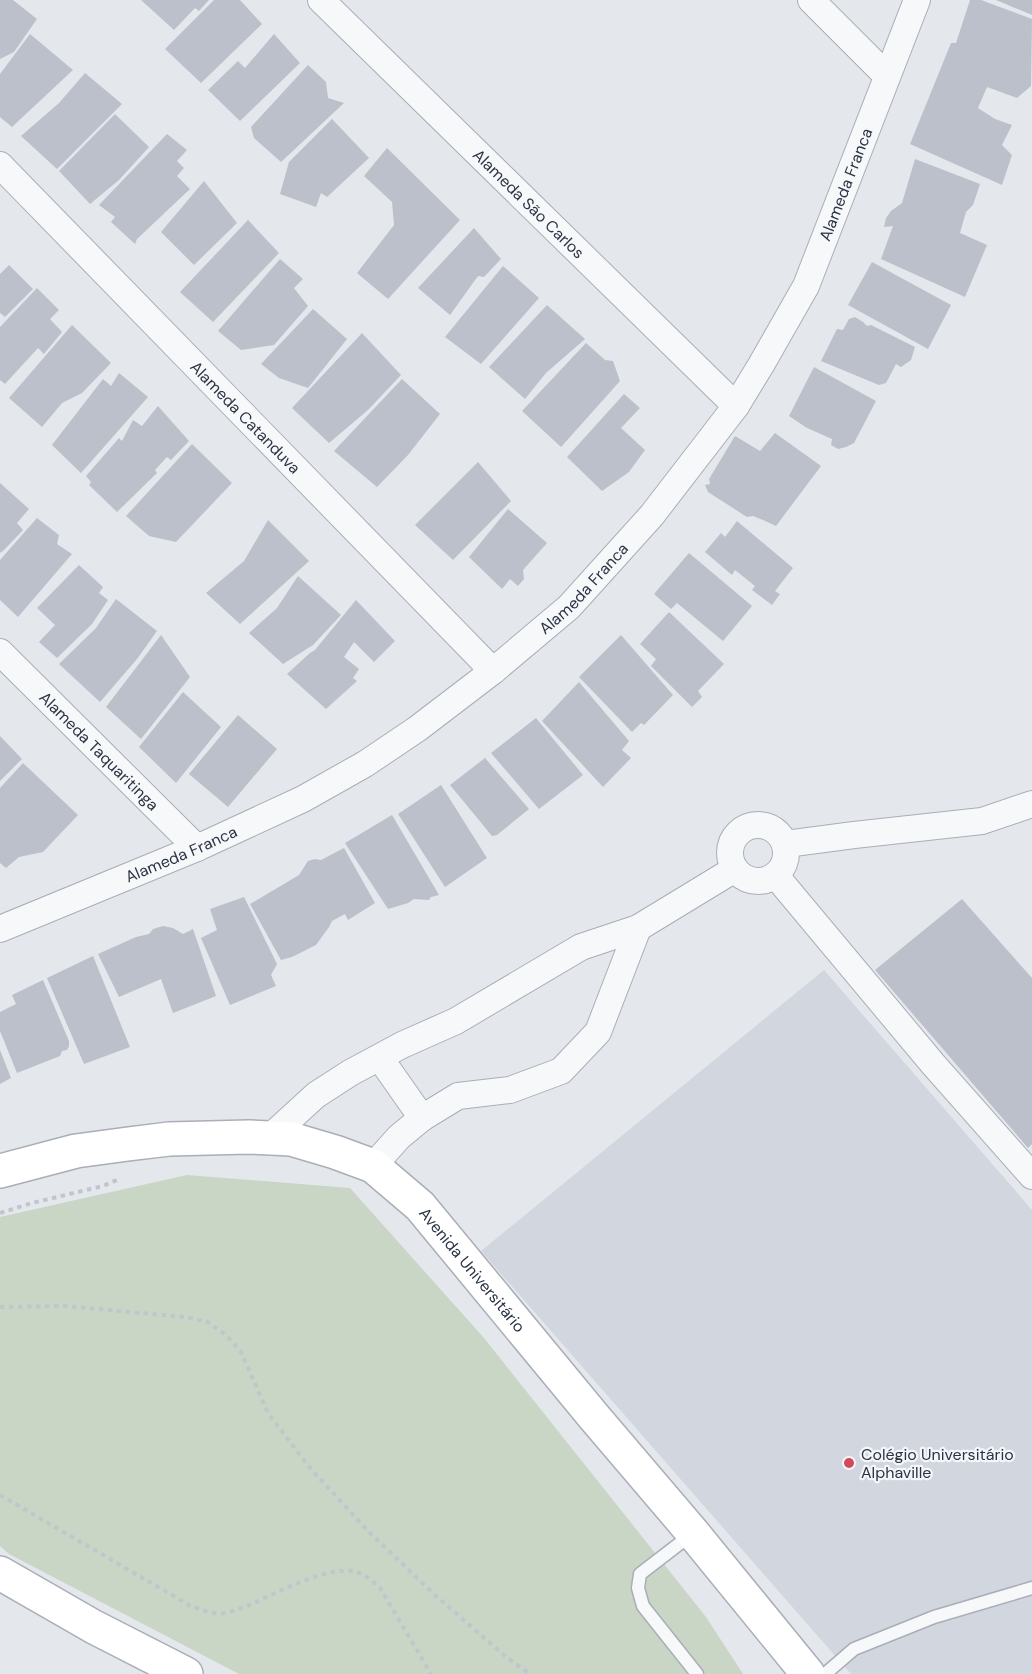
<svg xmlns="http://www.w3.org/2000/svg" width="1032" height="1674" font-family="'DM Sans',sans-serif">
  <rect width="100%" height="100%" fill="#e4e7ec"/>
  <path fill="#d2d6de" d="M824 970 1032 1210V1674H851L481 1251Z"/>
  <path fill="#c9d6c5" d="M187 1175 350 1188 484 1338 706 1617 743 1674H239L9 1554 0 1546V1217Z"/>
  <path fill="#bbc0ca" d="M0 0H13L37 19 14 52 0 59Z
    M141 0H209L199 11 195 8 174 30Z
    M214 0H240L262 24 201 83 165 49Z
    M970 0H981L1032 19 1031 86 1017 98 987 87 978 108 995 119 1012 125 1002 145 1012 155 1002 185 910 144 951 43H956Z
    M996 0H1032V15Z
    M30 34 73 70 12 127 0 117V74Z
    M274 34 300 63 240 121 208 90 238 61 245 68Z
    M308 65 326 82 328 98 344 103 281 162 254 138 251 127Z
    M85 73 122 104 57 169 21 136 59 103Z
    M115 114 149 147 119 180 90 204 59 171Z
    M332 119 369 158 327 197 321 193 316 207 280 194 289 162Z
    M167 134 187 150 177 161 184 168 177 176 190 189 137 239 135 244 111 222 115 217 99 205Z
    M387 148 460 220 388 299 357 273 394 225 392 202 364 176Z
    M915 159 980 184 973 205 966 212 960 233 987 245 965 297 881 259 893 226 884 227 886 218 891 211 902 203Z
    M204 181 237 223 194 265 161 232Z
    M248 220 279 253 213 322 180 292Z
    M474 228 501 259 484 277 478 276 450 315 418 288Z
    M280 259 303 279 294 288 308 306 274 345 241 350 218 331Z
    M872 262 951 305 928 349 848 305Z
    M9 265 33 289 5 317 0 313V274Z
    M503 266 539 298 481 364 445 337Z
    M37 288 59 310 50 319 62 332 44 354 38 348 5 384 0 380V327Z
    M547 305 585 339 546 373 525 399 489 367Z
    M313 309 347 339 308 388 279 378 261 364Z
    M855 317 863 322 867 326 871 325 915 347 911 360 901 367 896 364 886 383 879 385 821 361 837 329 843 330 849 319Z
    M72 325 111 363 82 393 62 403 42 427 9 398Z
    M362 333 401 375 368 410 329 443 292 408Z
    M586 343 605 360 613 361 620 381 561 447 522 411Z
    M814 367 876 401 854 443 846 447 838 449 831 445 832 439 807 428 789 416Z
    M119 373 148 397 81 473 52 445 103 379 111 386Z
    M402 379 440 414 408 455 377 487 334 451Z
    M624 394 640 408 621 428 645 450 629 472 602 491 567 457Z
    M158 406 189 441 171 460 167 457 155 470 157 473 117 512 89 485 91 482 86 476 119 438 122 441 133 420 142 426Z
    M775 433 821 466 776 526 763 520 753 516 747 517 708 492 705 485 710 484 709 479 735 436 760 451Z
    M192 444 232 483 176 542 149 536 126 516Z
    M478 462 511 501 453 560 415 525Z
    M0 483 29 509 17 523 23 530 4 550 0 553Z
    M508 509 547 543 523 570 524 579 518 586 510 579 502 589 469 557Z
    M37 518 59 535 57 544 72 554 18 617 0 600V560Z
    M268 520 309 561 240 624 206 593 244 561Z
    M737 521 793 568 775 591 780 594 772 605 752 590 755 586 735 570 732 575 705 552 721 533 725 537Z
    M689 553 752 606 723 641 677 603 671 609 654 594Z
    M79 565 103 587 99 593 108 600 92 624 57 658 39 642 55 625 37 608Z
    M298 576 341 615 313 645 283 664 249 633 277 608Z
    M116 599 157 631 137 659 100 702 59 664 96 628Z
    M356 600 395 641 374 662 354 642 344 657 359 669 353 678 357 681 326 709 287 674 310 653 315 650Z
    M669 612 724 664 698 691 702 697 692 707 651 666 656 659 640 644Z
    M161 635 190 677 141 739 106 707Z
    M621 635 673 695 644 725 641 723 632 732 579 677Z
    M579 682 629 741 622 750 631 758 603 787 542 721Z
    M183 692 221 727 176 783 139 747Z
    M238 715 277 749 228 807 189 774Z
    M536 718 583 775 539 809 491 753Z
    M0 736 22 759 0 781Z
    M485 758 529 809 497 835 492 836 450 785Z
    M23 763 78 815 43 852 19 857 6 868 0 863V788Z
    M441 785 487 858 445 887 398 814Z
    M392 815 439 895 431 897 429 900 414 899 408 903 388 909 345 843Z
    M344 848 375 903 348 920 345 914 332 921 329 927 316 945 292 957 281 960 250 904 299 875 308 861 315 859 321 860Z
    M244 897 277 964 271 975 276 986 230 1005 201 938 217 930 210 909Z
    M962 899 1032 978V1144L1028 1148 875 970Z
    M163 926 173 928 183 934 193 929 216 996 173 1013 161 979 119 997 98 954 136 937 149 934 153 929Z
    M93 956 130 1047 84 1064 47 978Z
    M43 980 69 1041V1046L67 1050 62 1051 60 1056 17 1073 0 1031V1012L16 1004 12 995Z
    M0 1050 11 1078 0 1084Z"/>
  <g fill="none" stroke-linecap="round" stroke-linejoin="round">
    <defs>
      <path id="lane" d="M692 1534 640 1574 638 1588 643 1606 697 1674
        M825 1674 854 1649 934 1617 1032 1588"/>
      <g id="street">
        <path id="s1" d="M321 0 736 406"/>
        <path d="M811 0 887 76"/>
        <path id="s2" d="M0 165 493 671"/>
        <path id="s3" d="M0 652 197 848"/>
        <circle cx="758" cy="853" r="28"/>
        <path d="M786 844 854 835 982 821 1032 804"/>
        <path d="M776 876 933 1064 1032 1176"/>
        <path id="s4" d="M0 929 197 848 303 799 365 764 417 729 493 671 569 607 652 515 736 406 761 365 806 286 917 0"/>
        <path d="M380 1058 422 1118"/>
        <path d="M269 1138 316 1095 350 1073 402 1045 456 1021 581 947 638 928 735 869"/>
        <path d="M373 1166 399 1137 422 1118 458 1096 510 1090 561 1071 598 1032 638 928"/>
      </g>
      <g id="secondary">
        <path id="s5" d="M0 1171 76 1151 128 1144 169 1139 249 1137 291 1139 335 1152 373 1166 420 1206 595 1418 693 1533 808 1674"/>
        <path d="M0 1573 94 1627 186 1674"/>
      </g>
    </defs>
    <use href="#lane" stroke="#a9aeb7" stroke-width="15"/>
    <use href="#street" stroke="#a9aeb7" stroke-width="28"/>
    <use href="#secondary" stroke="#a9aeb7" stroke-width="36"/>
    <path stroke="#c2c5cb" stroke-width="4" stroke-dasharray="4.5 4.5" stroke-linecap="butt" d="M0 1213 32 1203 103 1186 117 1180
      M0 1307 65 1306 185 1317 208 1322 227 1336 241 1352 268 1413 310 1468 369 1532 436 1596 505 1656 530 1674
      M0 1495 189 1605C200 1609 212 1615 225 1613 236 1611 246 1606 256 1602 280 1591 327 1567 353 1571 364 1573 372 1581 380 1588L431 1674"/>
    <use href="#lane" stroke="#f7f8fa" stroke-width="12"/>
    <use href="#street" stroke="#f7f8fa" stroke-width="26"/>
    <use href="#secondary" stroke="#fff" stroke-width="33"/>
  </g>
  <circle fill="#d1495b" stroke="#f4f6f9" stroke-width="2" cx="849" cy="1463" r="6"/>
  <g text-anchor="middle" stroke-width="4.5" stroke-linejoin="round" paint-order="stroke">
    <g font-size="16" fill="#2b3445" stroke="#f4f6f9">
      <text dy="6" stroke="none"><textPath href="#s4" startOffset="1168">Alameda Franca</textPath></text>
      <text dy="6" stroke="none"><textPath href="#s1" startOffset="291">Alameda São Carlos</textPath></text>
      <text dy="6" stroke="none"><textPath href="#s2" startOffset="352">Alameda Catanduva</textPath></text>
      <text dy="6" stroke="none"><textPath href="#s4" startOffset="682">Alameda Franca</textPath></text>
      <text dy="6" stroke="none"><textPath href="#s3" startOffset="140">Alameda Taquaritinga</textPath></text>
      <text dy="6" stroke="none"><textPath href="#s4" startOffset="196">Alameda Franca</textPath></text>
      <text dy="6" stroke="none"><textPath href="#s5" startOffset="525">Avenida Universitário</textPath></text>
    </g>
    <g font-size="16" fill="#2b3445" stroke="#f4f6f9" text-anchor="start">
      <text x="861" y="1460">Colégio Universitário<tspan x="861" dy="18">Alphaville</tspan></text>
    </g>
  </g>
</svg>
